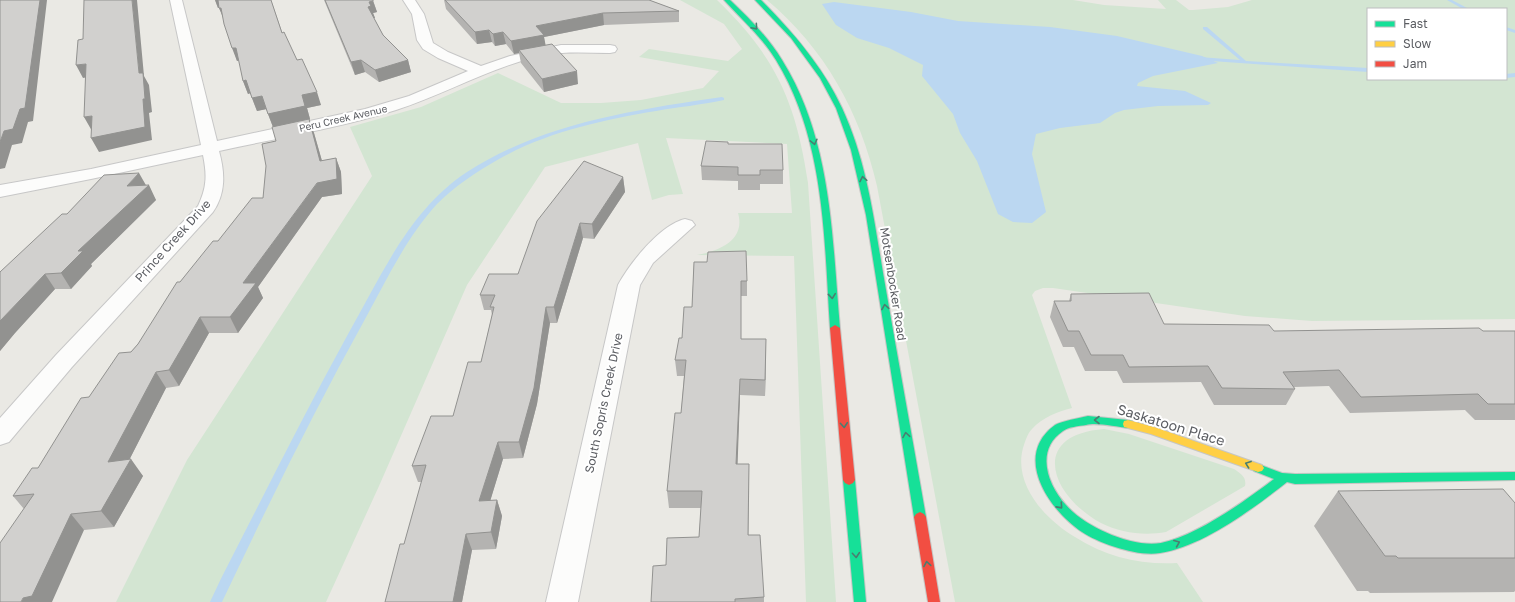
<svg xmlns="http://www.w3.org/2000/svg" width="1515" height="602" font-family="'Golos Text',sans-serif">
  <rect width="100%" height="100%" fill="#eae9e4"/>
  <path fill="#d3e5d2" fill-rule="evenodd" d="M680 0H717C776 57 796 102 808 183L836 602H806L794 256 697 255C719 251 746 240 738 213H792L787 144 666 138 683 194 669 195 652 200 638 143 545 167 467 285 379 486 326 602H116L187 460 372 176 350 127 421 107 498 73 561 103H601L641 100 703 88 719 71 639 57 649 49 728 61 742 49 724 24Z
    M767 0H1073L1104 5 1166 9 1158 0H1176L1189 10H1193L1228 7 1252 0H1515V319L1312 321 1245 316 1053 288H1043L1035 291 1032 295 1072 408C1057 412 1043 417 1032 429 1027 434 1025 442 1023 448 1013 485 1046 520 1075 537 1106 557 1141 565 1177 563L1203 602H955L877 186C860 112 825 49 767 0ZM1368 9H1506V79H1368Z
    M1104 429 1129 434 1234 469C1240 473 1247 477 1245 486L1166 532C1144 536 1121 533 1101 523 1051 496 1028 435 1104 429Z"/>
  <path fill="#bbd7f1" d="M834 2 911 12 958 21 1050 27 1117 36 1202 56 1218 63 1153 76 1138 83 1137 86 1185 91 1211 103 1208 105 1158 106 1124 110 1115 113 1100 123 1060 128 1036 134 1032 154 1046 212 1032 223 1013 222 998 214 977 161 960 133 953 114 922 76 923 65 889 48 857 38 836 25 822 4Z"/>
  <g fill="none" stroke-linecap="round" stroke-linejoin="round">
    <path fill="#bbd7f1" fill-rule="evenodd" d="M1447 0H1452L1469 9H1463Z
      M1203 27H1207L1246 61 1368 68V72L1197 60V58L1199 57 1240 60 1203 29Z
      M1506 27 1515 30V33L1506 30Z
      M1515 73V77L1506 78V74Z
      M722 97 724 98V100C701 105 678 107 656 111 602 120 547 132 499 159 476 172 455 186 437 204 406 238 386 281 364 321 313 413 267 507 222 602H210C224 571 240 542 255 512 285 453 315 394 347 336 380 278 409 210 467 172 543 123 634 110 722 97Z"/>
    <defs>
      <path id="street" d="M170 0H182L217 141 365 109 409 96 468 71 438 58 423 49 417 40 412 14 403 0H415L424 14 433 43 448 52 481 66 510 56 561 45H610L615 46 617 49 615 52 610 53C594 53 577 52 562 53 505 58 450 93 396 110 339 128 278 138 219 151 225 173 226 193 213 212L72 367 9 442 0 445V418L56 355 198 206C207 187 207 175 203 155L91 179 0 197V185L91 169 201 145Z
        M685 219 692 221 695 225 653 263 640 285 578 602H546L618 285C630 263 660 225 685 219Z"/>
      <path id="fast" d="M724 0H730C749 18 768 37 782 60 832 140 832 237 840 328L838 330H832L830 328C824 237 825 140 776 60 762 37 742 20 724 0Z
        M755 0H761C793 32 823 67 842 108 869 166 875 229 886 290 899 366 913 441 926 517L924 520 920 522 916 520 914 517 866 215 851 150 836 108 820 78 791 38Z
        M1088 416 1128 420 1132 421 1133 424 1132 427 1128 428C1116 427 1097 422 1086 425 1079 426 1068 427 1063 431 1035 450 1047 484 1066 505 1085 527 1132 548 1161 543 1198 535 1245 501 1274 479L1254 471 1252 468 1254 465 1258 464 1282 473 1295 474 1515 472V480L1295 484 1287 482C1254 508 1202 547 1160 553 1139 557 1100 544 1082 532 1049 510 1012 456 1055 425 1062 421 1079 418 1088 416Z
        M849 475 853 477 855 480 866 602H854L843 480 845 477Z"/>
      <path id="slow" d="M1128 420 1157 428 1262 465 1264 468 1262 471 1258 472 1151 434 1124 427 1123 424 1124 421Z"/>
      <path id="jam" d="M835 325 840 328 855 480 853 483 849 485 845 483 843 480 830 328Z
        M920 512 924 514 926 517 940 602H928L914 517 916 514Z"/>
    </defs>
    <use href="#street" stroke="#c7c7c7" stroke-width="2"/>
    <use href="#fast" stroke="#c6c6c4" stroke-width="2"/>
    <use href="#slow" stroke="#c6c6c4" stroke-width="2"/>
    <use href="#jam" stroke="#c6c6c4" stroke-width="2"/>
    <use href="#street" fill="#fcfcfb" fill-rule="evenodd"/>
    <use href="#fast" fill="#16e098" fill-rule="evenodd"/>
    <use href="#slow" fill="#ffcf43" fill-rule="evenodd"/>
    <use href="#jam" fill="#f24e42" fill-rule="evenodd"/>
  </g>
  <path fill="#b4b3b1" d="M215 0H271L282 32 321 105 307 108 310 119 309 120 314 133 322 161 336 158 341 172 342 194 322 197 258 287 263 298 238 333H209L179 386 166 388 129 460 143 476 114 527 84 530 24 509 13 496 38 468 89 397 138 344 180 282 218 241 263 198 276 141 273 127 266 109 257 111 250 93 248 94 243 81 239 60 237 61 223 16 219 8H218Z
    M324 0H373L377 12 373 13 375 18H374L383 35 408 60 411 72 379 82 365 72 355 75Z
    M444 0H649L679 11V22L604 25 544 37 545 45 578 84 544 92 521 63 519 53 514 54 506 44 495 46 492 42 477 44 446 9Z
    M728 144 783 170V184H760V190H738V181L702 180 701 166Z
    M623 177 625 192 594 239 583 238 557 323H550L537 404 523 458 503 459 490 501 497 500 502 516 496 549 472 550 462 602H385L404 544 422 482H418L412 466 453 416 481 362 492 315 491 310H484L480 295 518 274Z
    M146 185 156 200 91 264 92 266 71 289H55L15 333 0 351V272L67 214Z
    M694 262 747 281V296H741V339H766L765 396 740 395 737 464H749L748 535 764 597V602H651L666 565 699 537 701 508H669L667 491 681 413 684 376H677L675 360 692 307Z
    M1071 294 1164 324 1274 331H1515V420H1475L1465 410 1350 413 1329 386 1294 387 1295 389 1286 405H1214L1201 382 1123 383 1117 371H1085L1074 347H1063L1050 317 1054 301H1069Z
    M1338 491 1515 503V591L1514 592 1370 593 1368 591H1357L1314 526Z"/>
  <path fill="#929290" d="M40 0H47L33 121 28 122 22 143 12 145 5 168 0 169V142L4 131Z
    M132 0H137L144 76 149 85 152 112 149 113 152 140 99 152 91 138 143 99 139 73Z
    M215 0H218L221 7 218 8Z
    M373 1 377 12 373 13 375 18H371L368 7 369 2Z
    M219 8H221L224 20Z
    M603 13 604 25 544 37 546 47 519 50V53L514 54 511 41 536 26Z
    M489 30 492 42 477 44 475 32Z
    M503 32 506 44 495 46 493 34Z
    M232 48H236L241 60 237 61Z
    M361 60 365 72 355 75 351 62Z
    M408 60 411 72 379 82 375 70Z
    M86 64 93 76 83 78 76 65Z
    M577 71 578 84 544 92 542 79Z
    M246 80 251 93 248 94 243 81Z
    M317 92 321 105 307 108 310 119 309 120 314 133 326 175 273 127 268 114 302 95Z
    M262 96 267 109 257 111 252 98Z
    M92 116V131L84 117Z
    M336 158 341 172 342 194 322 197 258 287 263 298 238 333 230 317 243 283Z
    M139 173 147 187 149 185 156 200 91 264 92 266 71 289 61 273 127 186Z
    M623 177 625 192 594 239 592 224Z
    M580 223 583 238 557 323 554 307Z
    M45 274 55 289 15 333 0 351V321Z
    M546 307 550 323 537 404 523 458 519 442Z
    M200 317 209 333 179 386 169 370Z
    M766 339V355L765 396V380Z
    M156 372 166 388 120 478 131 459 143 476 114 527 101 511 108 462Z
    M740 379V395L737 481 736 464Z
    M498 442 503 459 485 518 479 501Z
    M749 464V481L748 552V535Z
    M497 500 502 516 496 549 491 532Z
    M71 514 84 530 52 602H21Z
    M466 534 472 550 462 602H453Z"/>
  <path fill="#d1d0ce" stroke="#929290" d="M0 0H40L25 108 20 109 13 129 4 131 0 142Z
    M84 0H132L139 73H143L145 99H143L145 127 91 138 92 116 84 117 86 64 76 65 78 40 83 39Z
    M218 0H271L282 33 284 32 297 60 302 59 317 92 302 95 305 106 268 114 262 96 252 98 246 80 243 81 236 48H232L224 24 221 8H219Z
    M325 0H373V1L369 2 371 6 368 7 383 35 408 60 375 70 361 60 351 62Z
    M445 0H649L679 11 603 13 536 26 544 35 511 41 503 32 493 34 489 30 475 32Z
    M552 44 577 71 542 79 519 50Z
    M309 119 320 161 336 158 337 179 317 183 243 283H256L230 317H200L169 370 156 372 108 462 131 459 101 511 71 514 32 596 23 598 21 602H0V543L34 494 13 496 32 468H38L81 398 89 397 119 353 131 352 138 344 177 282H180L213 241H218L252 198H263L266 166 262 144 276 141 272 127Z
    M706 141 728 142V144H782L783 170H760V175H738V167L701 166Z
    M584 161 623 177 592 224 580 223 554 307H546L534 388 519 442H498L479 501 497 500 491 532 466 534 453 602H385L400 544H404L426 465 412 466 431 416H453L468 362H481L494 307H490L495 295H480L489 274H518L537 221Z
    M139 173 127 186 149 185 78 251H83L61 273 45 274 0 321V272L62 214H67L104 175Z
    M746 251 747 281H741V339H766L765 380 740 379 736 464H749L748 535H760L764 597 735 599V602H651L653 566 666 565 667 538 699 537 702 491H667L675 413H681L686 360H675L679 338H682L684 307H692L694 262H707L708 252Z
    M1149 293 1164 324 1269 325 1274 331 1479 328 1483 331H1515V404H1488L1478 394 1361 397 1339 370 1283 372 1295 389 1222 388 1208 366 1129 367 1123 355H1091L1079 331H1068L1054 301H1071V294Z
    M1503 489 1515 503V558H1398L1396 556H1385L1338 491Z"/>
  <defs><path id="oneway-chevron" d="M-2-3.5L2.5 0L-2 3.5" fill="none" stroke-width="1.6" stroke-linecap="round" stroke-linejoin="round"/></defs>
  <g stroke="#4a7e70">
    <use href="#oneway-chevron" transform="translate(755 27) rotate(49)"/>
    <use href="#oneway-chevron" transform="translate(814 142) rotate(76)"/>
    <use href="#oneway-chevron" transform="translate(863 179) rotate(-101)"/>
    <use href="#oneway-chevron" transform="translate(832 296) rotate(84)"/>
    <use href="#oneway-chevron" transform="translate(885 307) rotate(-99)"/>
    <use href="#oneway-chevron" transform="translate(1097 420) rotate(180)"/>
    <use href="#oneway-chevron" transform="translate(844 425) rotate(85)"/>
    <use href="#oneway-chevron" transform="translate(906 435) rotate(-99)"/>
    <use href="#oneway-chevron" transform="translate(1248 464) rotate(-160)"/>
    <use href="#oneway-chevron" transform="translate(1060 506) rotate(48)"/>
    <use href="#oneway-chevron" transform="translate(1177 543) rotate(-23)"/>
    <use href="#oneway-chevron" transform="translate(856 555) rotate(85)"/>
    <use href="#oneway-chevron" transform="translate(927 564) rotate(-99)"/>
  </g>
  <g text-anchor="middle" stroke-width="4" stroke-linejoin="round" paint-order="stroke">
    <g font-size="10" fill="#5b5d62" stroke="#fff">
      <text transform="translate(343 118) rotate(-13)" y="4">Peru Creek Avenue</text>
    </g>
    <g font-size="12" fill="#5b5d62" stroke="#fff">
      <text transform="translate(173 241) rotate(-48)" y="4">Prince Creek Drive</text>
      <text transform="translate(893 284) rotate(81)" y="4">Motsenbocker Road</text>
      <text transform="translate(604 403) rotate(-78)" y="4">South Sopris Creek Drive</text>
    </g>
    <g font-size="14" fill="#5b5d62" stroke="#fff">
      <text transform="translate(1171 425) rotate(17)" y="5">Saskatoon Place</text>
    </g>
  </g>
  <rect x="1367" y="8" width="140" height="72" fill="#ffffff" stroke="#bdbec0"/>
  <rect x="1375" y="21" width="20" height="6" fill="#16e098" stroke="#bdbec0"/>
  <text x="1403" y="28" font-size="12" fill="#5b5d62">Fast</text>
  <rect x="1375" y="41" width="20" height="6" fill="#ffcf43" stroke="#bdbec0"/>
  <text x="1403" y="48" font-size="12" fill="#5b5d62">Slow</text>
  <rect x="1375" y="61" width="20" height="6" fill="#f24e42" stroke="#bdbec0"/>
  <text x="1403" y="68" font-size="12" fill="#5b5d62">Jam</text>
</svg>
